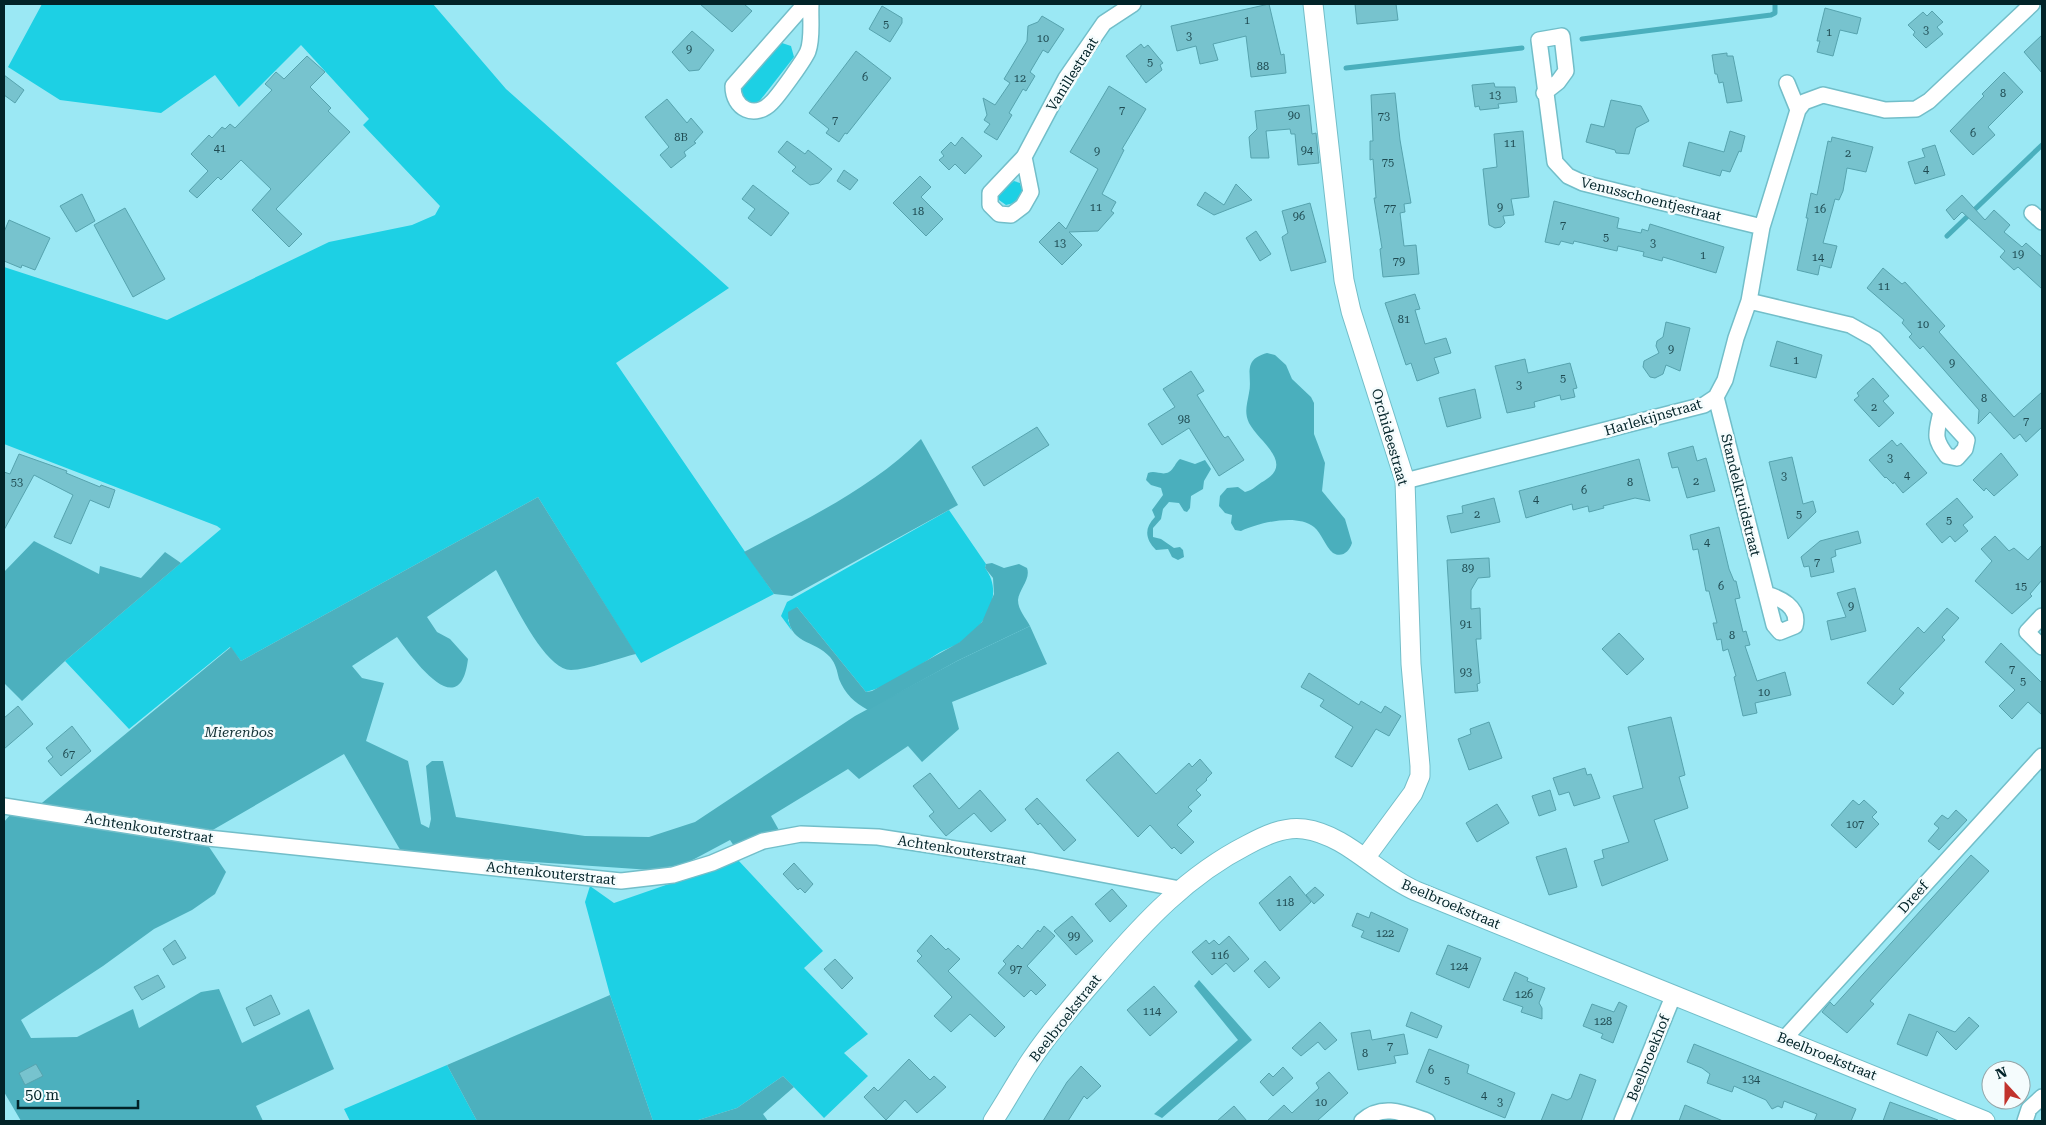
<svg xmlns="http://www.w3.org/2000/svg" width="2046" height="1125" font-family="'Roboto Serif',serif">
  <rect width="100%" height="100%" fill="#9be8f4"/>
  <path fill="#1dd0e4" d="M42 4H433L506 89 729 288 616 363 774 594 641 663 538 497 241 661 230 647 129 729 65 661 221 529 217 526 4 444V267L167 320 329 242 412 225 435 215 440 206 363 125 369 119 301 45 239 107 215 75 161 113 60 100 8 67Z
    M782 43 791 46 794 57 758 103C748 106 743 100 741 90L744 84 774 49Z
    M1014 181 1020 183 1023 193 1014 203 1006 205 999 200V193Z
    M949 510 986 564 985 568C1005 594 985 626 961 642 953 647 942 650 934 656 914 669 890 686 866 692L797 607 788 620 792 631 781 616 787 602Z
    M738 860 823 951 804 968 868 1034 844 1053 868 1076 824 1118 783 1076 737 1108 695 1121H653L610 995 585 902 590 886 614 903Z
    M447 1065 477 1121H350L344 1109Z"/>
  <path fill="#4cb0be" d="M921 439 958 505 792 596 774 594 744 552C806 519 871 489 921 439Z
    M538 497 636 654C619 658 587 670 571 670 543 670 509 592 496 570L427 617 437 632 450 639 468 659C460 725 413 659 397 637L352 666 362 678 384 683 366 741 408 761 421 824 429 828 431 819 426 766 432 761H443L456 817 585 836 649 837 695 822 855 716 957 661 1030 626 1047 664 952 702 959 729 922 762 908 746 859 779 848 769 771 816 780 832 736 849 730 840 685 864 651 870 402 853 344 754 211 831 37 807 231 647 241 661Z
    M34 541 99 574 100 566 141 578 165 552 181 563 65 661 22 701 4 683V572Z
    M10 815 205 841 226 872 215 894 192 910 154 929 103 966 21 1020 31 1038 77 1037 133 1009 139 1028 201 992 219 989 242 1043 309 1009 334 1069 256 1106 263 1121H21L4 1092V822Z
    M1199 980 1252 1040 1162 1118 1154 1114 1238 1040 1194 986Z
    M610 995 653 1121H477L447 1065Z
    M783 1076 794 1087 763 1114 768 1121H695L737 1108Z"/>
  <path fill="#4aafbd" d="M1267 353 1275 355 1286 365 1292 379 1311 397 1314 403V434L1325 463 1322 491 1345 519 1352 543C1349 552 1342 558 1333 553 1325 546 1322 534 1314 527 1296 513 1259 523 1241 531L1235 530 1231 523 1232 515 1225 513 1219 506 1220 496 1227 488 1238 487 1245 492C1254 490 1256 485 1264 481 1295 463 1259 442 1249 423 1244 412 1247 405 1249 393 1253 376 1241 360 1267 353Z
    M1180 459 1195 464 1205 460 1211 469 1204 481 1203 489 1191 496 1190 508 1187 512 1184 511 1179 503 1169 502 1163 509 1161 519 1153 528V537L1161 539 1174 548 1180 547 1183 550 1184 557 1178 560 1172 557 1168 549 1156 550C1145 539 1144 528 1155 517L1152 510 1163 495 1161 488 1151 485 1146 480 1148 473C1156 470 1162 476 1169 472 1174 469 1175 463 1180 459Z
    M992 563 1004 568 1019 564 1027 568C1031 579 1019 589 1018 600 1018 610 1026 618 1030 626L957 661 868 710C854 702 845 694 839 679 837 671 836 664 830 657 814 639 788 645 788 612L797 607 866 692 872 691 960 642 982 622 994 594 993 578 985 568 986 564Z"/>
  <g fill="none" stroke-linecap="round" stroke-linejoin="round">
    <path stroke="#4aafbd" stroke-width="5" d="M1582 39 1771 15 1775 13V4
      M1346 68 1522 48
      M1947 236 2042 145"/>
  </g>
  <path fill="#77c3ce" stroke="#56a3ae" d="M700 4H744L752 11 732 32Z
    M1269 4 1281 55 1284 54 1286 73 1251 77 1246 36 1213 44 1218 60 1200 64 1196 46 1177 51 1171 26Z
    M1355 4H1396L1398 20 1357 24Z
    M882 6 902 18V23L890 42 869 29Z
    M1825 8 1861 18 1857 34 1840 30 1833 56 1817 52 1820 41H1817Z
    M1932 11 1943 22 1937 27 1943 34 1926 48 1913 35 1915 32 1908 25 1923 12 1927 16Z
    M1042 16 1064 29 1048 53 1043 50 1030 72 1035 76 1026 91 1023 89 1009 113 1012 115 997 140 984 132 990 124 984 120 987 115 983 98 995 105 1010 83 1004 79 1027 41 1028 26 1038 22Z
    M692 31 714 50 699 70 689 71 672 52Z
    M2042 35V73L2024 52Z
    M1141 44 1144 48 1148 45 1163 63 1160 65 1162 70 1146 83 1126 56Z
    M856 51 891 78 847 134 845 133 839 142 826 133 829 129 809 113Z
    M1727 53V56H1733L1742 101 1727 103 1723 82 1719 83 1717 74H1715L1712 55Z
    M307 56 325 72 310 87 331 108 328 111 350 132 276 209 302 234 289 247 252 210 271 189 241 160 221 180 218 177 197 198 189 191 208 171 191 154 209 135 212 138 222 127 225 129 230 124 235 128 272 90 265 84 276 72 284 79Z
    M2004 72 2023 92 1988 127 1995 135 1973 155 1950 131 1984 96 1982 94Z
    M4 75 24 90 15 103 4 95Z
    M1494 83 1495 87H1515L1517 102 1498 104 1499 108 1480 110 1479 106 1475 107 1472 85Z
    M1109 86 1146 109 1122 149 1124 150 1102 194 1116 202 1111 211 1114 213 1098 231 1069 232 1082 245 1062 265 1039 242 1059 222 1066 229 1098 169 1070 152Z
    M1395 93 1400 140 1411 203 1404 204 1405 212 1400 213 1404 246 1416 245 1419 274 1383 277 1380 249 1382 248 1374 198H1376L1373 159 1370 160V141H1373L1371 95Z
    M667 99 687 123 691 118 703 132 694 142 696 143 684 152 686 156 671 168 660 155 669 147 645 117Z
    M1611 100 1641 106 1649 121 1636 128 1629 154 1616 153 1615 150 1586 142 1591 124 1604 127Z
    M1309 105 1312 134 1316 133 1319 163 1298 165 1295 134H1291L1290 129 1266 131 1269 158H1251L1249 137 1257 129 1255 111Z
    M1523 131 1529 197 1511 199 1514 215 1503 216 1505 223 1501 227 1495 228 1489 225 1483 169 1497 167 1494 134Z
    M1730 131 1745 136 1741 152 1739 151 1730 172 1722 170 1720 176 1683 166 1689 142 1724 152Z
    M962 137 982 156 965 174 955 164 949 170 939 160 944 156 941 152 951 142 955 146Z
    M1832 137 1873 147 1866 172 1847 168 1843 191 1839 200 1835 199 1823 243 1837 246 1831 268 1820 265 1818 275 1797 270 1808 218H1806L1811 193 1817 195 1828 141 1831 142Z
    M787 141 805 154 808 150 832 169 819 183 810 185 792 171 796 167 778 152Z
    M1935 145 1945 175 1915 184 1908 162 1925 157 1922 149Z
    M844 170 858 180 850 190 837 181Z
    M920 176 931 187 921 197 943 219 926 236 893 203Z
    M1236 184 1252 200 1214 215 1197 205 1205 192 1224 205Z
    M753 185 789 213 771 236 748 218 755 209 742 199Z
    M82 194 95 221 76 232 60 206Z
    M1962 195 1985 220 1994 210 2010 225 2004 232 2022 247 2026 243 2042 257V289L2018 267 2014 270 2000 257 2005 251 1962 212 1954 220 1946 210Z
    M1554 201 1619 218 1617 228 1641 233 1642 229 1648 231 1650 224 1724 247 1716 273 1663 257 1662 261 1643 256 1644 252 1618 246 1617 251 1574 241 1573 244 1561 241 1559 245 1545 242Z
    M1310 203 1326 262 1291 271 1282 237 1288 233 1282 211Z
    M125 208 165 279 133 297 94 225Z
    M9 220 50 238 35 270 22 265 21 268 4 261V232Z
    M1256 231 1271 254 1260 261 1246 238Z
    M1883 268 1902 284 1905 282 1945 326 1939 332 2014 417 2042 392V427L2026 442 2020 434 2014 439 1990 412 1978 424 1979 410 1923 346 1920 349 1909 337 1912 334 1902 323 1904 320 1867 288Z
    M1415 294 1420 309 1415 310 1425 344 1446 338 1451 353 1434 358 1439 373 1417 381 1411 363 1406 365 1385 303Z
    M1666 322 1690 328 1680 371 1666 365 1663 374 1655 378 1650 377 1643 367 1644 361 1659 353 1656 346 1657 341 1663 337Z
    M1777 341 1822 355 1816 378 1770 366Z
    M1525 359 1528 373 1570 363 1577 388 1573 389 1575 397 1561 400 1560 395 1534 402 1535 407 1507 413 1495 366Z
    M1191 371 1204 391 1197 395 1223 436 1225 438 1228 436 1244 460 1219 476 1189 428 1162 445 1148 424 1175 407 1163 389Z
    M1873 378 1889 396 1883 401 1894 413 1879 427 1854 400 1859 396 1857 393Z
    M1475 389 1481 418 1447 427 1439 398Z
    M1037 427 1049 445 984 486 972 467Z
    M1892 440 1897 446 1901 443 1927 473 1903 493 1894 482 1893 484 1886 477 1885 478 1869 460Z
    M1693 446 1697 461 1706 458 1715 491 1687 498 1678 467 1672 468 1668 453Z
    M2001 453 2018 475 1994 496 1986 488 1984 491 1973 480Z
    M19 454 67 471 66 473 100 487 101 485 115 490 109 508 90 500 71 544 54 537 73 495 34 475 4 530V472L10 474Z
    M1792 457 1803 504 1813 501 1816 512 1788 539 1769 462Z
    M1639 459 1650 501 1635 498 1603 506 1604 508 1589 512 1588 506 1573 510 1572 504 1526 518 1519 491Z
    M1494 498 1500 522 1451 533 1447 516 1463 513 1462 506Z
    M1957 498 1973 517 1963 525 1968 531 1955 542 1950 536 1942 543 1926 524Z
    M1719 527 1729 569 1734 581H1736L1740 598 1735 599 1743 632 1746 631 1750 645 1745 646 1757 681 1785 672 1791 695 1755 703 1757 713 1743 716 1734 677 1736 676 1728 649 1723 651 1721 639 1717 640 1713 623H1717L1709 591H1706L1698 549 1693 550 1690 535Z
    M1858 531 1861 543 1835 550 1836 556 1831 558 1834 572 1811 577 1809 566 1804 567 1801 557 1820 541Z
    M1995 536 2009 551 2014 548 2028 560 2042 545V580L2030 594 2032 596 2012 614 1975 581 1992 561 1981 549Z
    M1489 558 1490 577 1478 578 1471 590V609L1480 608 1481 639H1476L1480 683 1477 684 1478 691 1455 693 1447 560Z
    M1855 588 1866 631 1831 640 1827 621 1846 617 1837 593Z
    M1947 608 1959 618 1942 637 1945 640 1899 689 1904 693 1893 705 1867 683 1918 627 1924 633Z
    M1619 633 1644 659 1627 675 1602 649Z
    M2001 643 2042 683V715L2028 702 2012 719 1999 706 2015 690 1985 662Z
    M1309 673 1359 705 1361 701 1381 713 1385 706 1401 716 1389 736 1376 729 1352 767 1335 757 1353 727 1320 706 1324 700 1301 687Z
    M18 706 33 724 4 749V718Z
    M1671 717 1685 775 1679 777 1688 808 1654 820 1668 860 1602 886 1594 861 1604 858 1602 850 1629 842 1613 796 1643 788 1628 727Z
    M1489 722 1502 758 1469 770 1458 739 1471 734 1470 729Z
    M72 726 91 751 61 776 48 761 53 757 46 748Z
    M1118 752 1156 794 1189 763 1192 767 1200 759 1212 773 1206 779 1207 780 1196 790 1201 795 1188 807 1192 811 1177 825 1194 842 1181 854 1174 847 1172 849 1150 825 1138 837 1086 780Z
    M1585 768 1587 775 1591 774 1600 798 1574 806 1569 792 1559 795 1553 778Z
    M930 773 959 809 980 790 1006 820 991 832 974 813 946 836 929 816 934 812 913 786Z
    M1550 790 1556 810 1539 816 1532 796Z
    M1037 798 1076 840 1064 851 1040 823 1038 825 1025 809Z
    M1853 800 1859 805 1864 800 1877 812 1872 817 1879 824 1856 848 1831 825Z
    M1497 804 1509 823 1477 842 1466 823Z
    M1956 810 1967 820 1939 850 1928 841 1939 828 1934 824 1942 815 1948 819Z
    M1566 848 1577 887 1549 895 1536 857Z
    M1971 855 1989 871 1870 1001 1874 1004 1847 1033 1822 1012 1830 1002 1834 1006Z
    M794 863 813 884 805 893 800 888 798 890 783 874Z
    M1290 876 1311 902 1280 931 1259 903Z
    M1315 887 1324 895 1314 904 1306 895Z
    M1112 889 1127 906 1110 922 1095 904Z
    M1371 912 1408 929 1399 952 1361 937 1364 931 1352 926 1357 913 1369 918Z
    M1072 916 1093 941 1076 955 1054 931Z
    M1044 926 1055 936 1027 966 1046 985 1036 995 1031 990 1024 997 998 973 1006 964 1003 961 1018 945 1022 949 1038 930 1040 932Z
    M931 935 946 950 948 948 960 959 948 971 1005 1027 995 1037 970 1014 951 1032 934 1016 952 997 917 961 922 956 917 951Z
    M1229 936 1249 959 1234 972 1226 963 1212 975 1192 952 1206 940 1209 944 1214 940 1219 945Z
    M175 940 186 958 173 965 163 949Z
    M1448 945 1481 958 1469 988 1436 974Z
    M835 959 853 978 842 989 824 969Z
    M1265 961 1280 978 1269 988 1254 971Z
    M1515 972 1528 978 1527 981 1545 988 1539 1003 1542 1008V1019L1521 1012 1523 1007 1503 1000Z
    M158 975 165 987 142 1000 134 987Z
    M1154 986 1177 1012 1150 1036 1127 1010Z
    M271 995 280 1014 254 1026 246 1008Z
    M1619 1002 1627 1006 1613 1043 1601 1038 1603 1034 1583 1026 1592 1004 1614 1012Z
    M1411 1012 1442 1026 1437 1038 1406 1026Z
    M1909 1014 1955 1032 1969 1017 1979 1026 1956 1050 1937 1031 1927 1056 1897 1044Z
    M1320 1022 1337 1040 1325 1050 1318 1042 1301 1056 1292 1048Z
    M1370 1030 1372 1040 1404 1034 1408 1054 1394 1056 1396 1063 1358 1070 1351 1033Z
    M1694 1044 1856 1109 1851 1121H1814L1817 1114 1784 1101 1782 1108 1778 1106 1772 1109 1766 1100 1734 1086 1732 1092 1707 1083 1710 1074 1702 1068 1687 1062Z
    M1429 1049 1469 1065 1467 1073 1515 1093 1505 1118 1416 1082Z
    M909 1059 930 1080 934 1076 946 1087 917 1113 905 1100 886 1120 864 1097 874 1087 878 1091Z
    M36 1064 43 1076 25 1085 19 1073Z
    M1081 1066 1101 1086 1087 1099 1084 1096 1068 1121H1043L1067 1082Z
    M1283 1067 1293 1078 1273 1096 1260 1082 1269 1073 1273 1077Z
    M1329 1072 1348 1093 1317 1121H1267L1284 1105 1292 1113 1319 1088 1316 1083Z
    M1580 1074 1596 1080 1581 1121H1541L1552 1094 1567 1100 1571 1098Z
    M1890 1102 1938 1120V1121H1883Z
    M1685 1105 1723 1121H1679Z
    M1234 1106 1247 1121H1217Z"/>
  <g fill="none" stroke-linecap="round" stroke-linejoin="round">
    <defs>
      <path id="minor" d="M805 4 733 86C733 109 755 120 772 102 779 95 805 59 808 51 813 38 810 18 811 4
        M1787 83 1798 110
        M1544 93 1558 82 1566 71 1562 36 1539 40 1555 162 1568 176 1583 183 1762 227
        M1024 157 1031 192 1023 206 1011 215 999 214 990 205V193L1024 157 1066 78 1104 23 1133 4
        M2032 213 2042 222
        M1749 301 1850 325 1875 339 1967 440 1965 449 1957 458 1947 456C1933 438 1936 434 1941 412
        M1716 397 1774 625 1780 632 1795 626C1800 607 1780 598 1766 594
        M1405 481 1704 405 1716 397 1725 380 1736 338 1749 301 1762 227 1798 110 1804 102 1823 95 1885 110 1916 109 1929 101 2032 4
        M2042 616 2027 632 2042 647
        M4 806 208 838 621 881 673 875 712 863 763 841 801 834 878 837 1033 861 1180 889
        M1784 1039 2042 756
        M1362 1121C1382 1103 1404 1113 1427 1121
        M1622 1121 1674 994
        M2025 1121 2029 1109 2042 1097"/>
      <path id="tertiary" d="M1313 4 1344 280 1351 311 1405 481 1411 664 1420 766V776L1413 793 1365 858
        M993 1121C1007 1100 1019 1077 1033 1057 1054 1026 1078 999 1102 971 1144 922 1188 875 1247 845 1264 836 1284 826 1304 829 1347 835 1377 874 1416 891L1985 1121"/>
    </defs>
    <use href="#minor" stroke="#72bec9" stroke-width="18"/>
    <use href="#tertiary" stroke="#72bec9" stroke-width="21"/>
    <use href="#minor" stroke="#fff" stroke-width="15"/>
    <use href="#tertiary" stroke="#fff" stroke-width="19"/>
  </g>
  <g text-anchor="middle" stroke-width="5" stroke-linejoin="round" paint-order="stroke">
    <g font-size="11" fill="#1f4b52">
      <text x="1247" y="24">1</text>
      <text x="886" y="28">5</text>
      <text x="1926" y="34">3</text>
      <text x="1829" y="36">1</text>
      <text x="1189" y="40">3</text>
      <text x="1043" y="42">10</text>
      <text x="689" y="53">9</text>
      <text x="1150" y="66">5</text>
      <text x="1263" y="70">88</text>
      <text x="865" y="81">6</text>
      <text x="1020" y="82">12</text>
      <text x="2003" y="97">8</text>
      <text x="1495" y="99">13</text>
      <text x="1122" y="114">7</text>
      <text x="1294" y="119">90</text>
      <text x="1384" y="120">73</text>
      <text x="835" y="124">7</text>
      <text x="1973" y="137">6</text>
      <text x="681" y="141">8B</text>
      <text x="1510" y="147">11</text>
      <text x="220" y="152">41</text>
      <text x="1307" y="154">94</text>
      <text x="1097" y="155">9</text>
      <text x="1848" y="157">2</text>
      <text x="1388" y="166">75</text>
      <text x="1926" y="173">4</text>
      <text x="1096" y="211">11</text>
      <text x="1500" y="211">9</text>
      <text x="1390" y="212">77</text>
      <text x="1820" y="213">16</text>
      <text x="918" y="215">18</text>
      <text x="1299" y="220">96</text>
      <text x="1563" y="229">7</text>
      <text x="1606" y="241">5</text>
      <text x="1060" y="247">13</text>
      <text x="1653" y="247">3</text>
      <text x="2018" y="258">19</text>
      <text x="1703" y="259">1</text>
      <text x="1818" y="261">14</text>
      <text x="1399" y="265">79</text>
      <text x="1884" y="290">11</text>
      <text x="1404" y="323">81</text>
      <text x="1923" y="328">10</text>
      <text x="1671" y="353">9</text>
      <text x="1796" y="364">1</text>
      <text x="1952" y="367">9</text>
      <text x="1563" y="382">5</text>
      <text x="1519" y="389">3</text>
      <text x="1984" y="402">8</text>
      <text x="1874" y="411">2</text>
      <text x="1184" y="423">98</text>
      <text x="2026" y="425">7</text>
      <text x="1890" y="462">3</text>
      <text x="1907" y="479">4</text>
      <text x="1784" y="480">3</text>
      <text x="1696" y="485">2</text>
      <text x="17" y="486">53</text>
      <text x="1630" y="486">8</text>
      <text x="1584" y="494">6</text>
      <text x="1536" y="503">4</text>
      <text x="1477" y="518">2</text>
      <text x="1799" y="518">5</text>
      <text x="1949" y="524">5</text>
      <text x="1707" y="546">4</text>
      <text x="1817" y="566">7</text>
      <text x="1468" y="572">89</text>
      <text x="1721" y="590">6</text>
      <text x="2021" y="590">15</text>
      <text x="1851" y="610">9</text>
      <text x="1466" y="628">91</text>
      <text x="1732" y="639">8</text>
      <text x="2012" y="673">7</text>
      <text x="1466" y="676">93</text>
      <text x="2023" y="685">5</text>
      <text x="1764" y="696">10</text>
      <text x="69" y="758">67</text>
      <text x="1855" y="828">107</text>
      <text x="1285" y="906">118</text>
      <text x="1385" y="937">122</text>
      <text x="1074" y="940">99</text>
      <text x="1220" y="959">116</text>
      <text x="1459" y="970">124</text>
      <text x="1016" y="973">97</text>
      <text x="1524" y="998">126</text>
      <text x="1152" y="1015">114</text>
      <text x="1603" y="1025">128</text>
      <text x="1390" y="1050">7</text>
      <text x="1365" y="1057">8</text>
      <text x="1431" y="1074">6</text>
      <text x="1751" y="1083">134</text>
      <text x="1447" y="1084">5</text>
      <text x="1484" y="1099">4</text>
      <text x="1321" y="1106">10</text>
      <text x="1500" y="1106">3</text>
    </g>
    <g font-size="14" fill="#022328" stroke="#f5fcfd">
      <text transform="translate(1072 74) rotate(-58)" y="5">Vanillestraat</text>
      <text transform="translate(1651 199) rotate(14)" y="5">Venusschoentjestraat</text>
      <text transform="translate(1653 417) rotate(-16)" y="5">Harlekijnstraat</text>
      <text transform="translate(1390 437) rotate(74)" y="5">Orchideestraat</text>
      <text transform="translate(1741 495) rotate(76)" y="5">Standelkruidstraat</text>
      <text transform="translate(149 828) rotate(9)" y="5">Achtenkouterstraat</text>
      <text transform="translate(962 850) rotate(9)" y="5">Achtenkouterstraat</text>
      <text transform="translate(551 873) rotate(6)" y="5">Achtenkouterstraat</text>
      <text transform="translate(1913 897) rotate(-48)" y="5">Dreef</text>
      <text transform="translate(1451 904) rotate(23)" y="5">Beelbroekstraat</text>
      <text transform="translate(1065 1018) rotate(-52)" y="5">Beelbroekstraat</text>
      <text transform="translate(1827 1056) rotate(22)" y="5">Beelbroekstraat</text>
      <text transform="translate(1648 1058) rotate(-68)" y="5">Beelbroekhof</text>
    </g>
    <g font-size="14" font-style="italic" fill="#133236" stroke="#f5fcfd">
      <text x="239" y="737">Mierenbos</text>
    </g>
  </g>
  <rect width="2046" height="1125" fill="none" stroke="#022328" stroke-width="10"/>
  <g transform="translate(2006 1085) rotate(339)"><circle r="24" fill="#f5fcfd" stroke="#94a5a8"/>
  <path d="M0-4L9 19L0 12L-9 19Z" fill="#c1332d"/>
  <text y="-8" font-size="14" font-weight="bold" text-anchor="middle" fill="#022328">N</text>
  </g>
  <path d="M18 1100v8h120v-8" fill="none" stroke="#022328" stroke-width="2.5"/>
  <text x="25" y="1100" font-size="15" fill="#022328" stroke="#f5fcfd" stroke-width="4" paint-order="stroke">50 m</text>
</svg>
